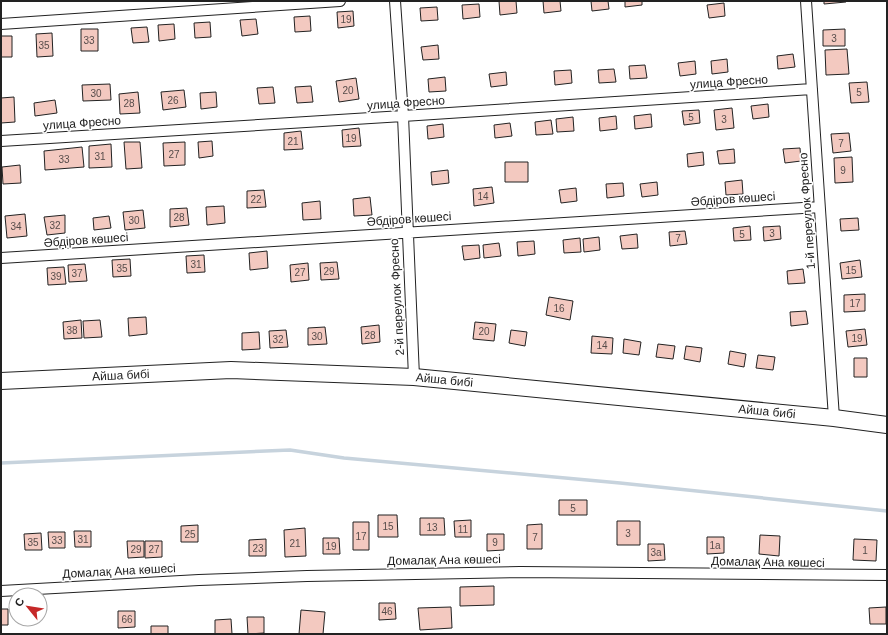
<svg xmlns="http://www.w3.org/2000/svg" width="888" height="635" font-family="Arial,sans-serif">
  <rect width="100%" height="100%" fill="#fff"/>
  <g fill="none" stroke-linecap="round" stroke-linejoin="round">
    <path stroke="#c7d3dd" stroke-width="3.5" d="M1 463 290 450 344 458 620 483 887 511"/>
  </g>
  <path fill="#f3c9c0" stroke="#222" d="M499 1H516L517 13 500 15Z
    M543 1H560L561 11 544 13Z
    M591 1H608L609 9 592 11Z
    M625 1H642V5L625 7Z
    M824 1H846V2L824 4Z
    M724 3 725 16 709 18 707 5Z
    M479 4 480 17 463 19 462 5Z
    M437 7 438 20 421 21 420 8Z
    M353 11 354 26 338 28 337 12Z
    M310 16 311 31 295 32 294 17Z
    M256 19 258 34 242 36 240 20Z
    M210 22 211 37 195 38 194 23Z
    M174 24 175 39 159 41 158 25Z
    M147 27 149 42 133 43 131 28Z
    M81 29H98V51H81Z
    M845 29V46H823V30Z
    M52 33 53 56 37 57 36 34Z
    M1 36H12V57H1Z
    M438 45 439 59 423 60 421 47Z
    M847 49 849 74 826 75 825 50Z
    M793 54 795 67 778 69 777 56Z
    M727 59 728 72 712 74 711 61Z
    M695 61 696 74 680 76 678 63Z
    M645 65 647 78 630 79 629 66Z
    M614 69 616 82 599 83 598 70Z
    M571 70 572 83 555 85 554 71Z
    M506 72 507 85 491 87 489 74Z
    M445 77 446 91 429 92 428 79Z
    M356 78 359 99 339 102 336 81Z
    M867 82 869 102 851 103 849 83Z
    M110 84 111 100 83 101 82 85Z
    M311 86 313 102 297 103 295 87Z
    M273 87 275 103 259 104 257 88Z
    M184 90 186 107 163 110 161 92Z
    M138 92 140 113 120 114 119 94Z
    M216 92 217 107 201 109 200 93Z
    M14 97 15 122 1 123V98Z
    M55 100 57 113 35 116 34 103Z
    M768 104 769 117 753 119 751 106Z
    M732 108 734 128 716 130 714 110Z
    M699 110 700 123 684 125 682 111Z
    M651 114 652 127 635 129 634 116Z
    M616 116 617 129 600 131 599 118Z
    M573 117 574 131 557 132 556 119Z
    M551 120 553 134 536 135 535 122Z
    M510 123 512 136 495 138 494 125Z
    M443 124 444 137 428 139 427 126Z
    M359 128 361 146 343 147 342 130Z
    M301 131 303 149 284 150V133Z
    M849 133 851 151 833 153 831 134Z
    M212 141 213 156 199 158 198 142Z
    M124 142H140L142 168 126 169Z
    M185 142V165L164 166 163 143Z
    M111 144 112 167 89 168V146Z
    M82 147 84 167 45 170 44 151Z
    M800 148 801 161 785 163 783 149Z
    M734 149 735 163 719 164 717 151Z
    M703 152 704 165 688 167 687 154Z
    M852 157 853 182 835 183 834 158Z
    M505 162H528V182H505Z
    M20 165 21 183 3 184 2 167Z
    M448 170 449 183 432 185 431 172Z
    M742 180 743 194 726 195 725 182Z
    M657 182 658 195 642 197 640 184Z
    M623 183 624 196 607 198 606 184Z
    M492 187 494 203 474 206 473 189Z
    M576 188 577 201 561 203 559 190Z
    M264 190 266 207 247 208V191Z
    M370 197 372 215 354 216 353 199Z
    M320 201 321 219 303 220 302 203Z
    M224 206 225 223 207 225 206 207Z
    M187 208 189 225 170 227V209Z
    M143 210 145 228 125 230 123 212Z
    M25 214 27 236 7 238 5 216Z
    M65 215V233L47 235 44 217Z
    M109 216 111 228 94 230 93 218Z
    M858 218 859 230 841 231 840 219Z
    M750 226 751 240 734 241 733 228Z
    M780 226 781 239 764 241 763 227Z
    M685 231 687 244 670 246 669 232Z
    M637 234 638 248 622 249 620 236Z
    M599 237 600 250 584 252 583 239Z
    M580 238 581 252 564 253 563 240Z
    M534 241 535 254 518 256 517 242Z
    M499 243 501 256 484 258 483 245Z
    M479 245 480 258 464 260 462 246Z
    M267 251 268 268 250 270 249 253Z
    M204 255 205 272 187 273 186 256Z
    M130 259 131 276 113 277 112 260Z
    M860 260 862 277 842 279 840 263Z
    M337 262 339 279 321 280 320 263Z
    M308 263 309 280 291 282 290 265Z
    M85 264 87 281 69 282 68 265Z
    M64 267 66 284 48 285 47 268Z
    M803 269 805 283 788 284 787 271Z
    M865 294V311L844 312V295Z
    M549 297 573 301 570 320 546 315Z
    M806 311 808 324 791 326 790 312Z
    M146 317 147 334 129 336 128 318Z
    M81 320 82 338 64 339 63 322Z
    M100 320 102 337 84 338 83 321Z
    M475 322 496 324 494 341 473 339Z
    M379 325 380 342 362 344 361 327Z
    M325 327 327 344 308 345V328Z
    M865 329 867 345 848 347 846 331Z
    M286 330 288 347 270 348 269 331Z
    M511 330 527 332 525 346 509 343Z
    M259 332 260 349 242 350V333Z
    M592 336 613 338 612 354 591 353Z
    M624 339 641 342 639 355 623 353Z
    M658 344 675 346 673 359 656 357Z
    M686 346 702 348 700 362 684 359Z
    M730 351 746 354 744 367 728 364Z
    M758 355 775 357 773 370 756 368Z
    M854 358H867V377H854Z
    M559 500H587V515H559Z
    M378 515H397L398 537H378Z
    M420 518H444L445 535H420Z
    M471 520V537H455L454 521Z
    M617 521H640V545H617Z
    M353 522H369V550H353Z
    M542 524V549H527V525Z
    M198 525V542H181V526Z
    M305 528 306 556 285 557 284 530Z
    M74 531H91V547H75Z
    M48 532H65V548H49Z
    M41 533 42 550H25L24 534Z
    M487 534H504V550L487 551Z
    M760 535 780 536 779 556 759 554Z
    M707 537H724V553L707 554Z
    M323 538H339L340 554H323Z
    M266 539V556H249V540Z
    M854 539 877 540 876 561 853 560Z
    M127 541H144V557L128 558Z
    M145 541H162V557L145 558Z
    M648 544H664L665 560 648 561Z
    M494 586V605L460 606V587Z
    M379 603H395L396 619 379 620Z
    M451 607 452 628 420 630 418 608Z
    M886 607V624H870L869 608Z
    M1 609H8V625H1Z
    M301 610 325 612 323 634H299Z
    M118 611H135V627L118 628Z
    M247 617H264V633L248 634Z
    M231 619 232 634H215V620Z
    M151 626H168V634H151Z"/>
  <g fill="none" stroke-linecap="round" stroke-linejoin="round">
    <defs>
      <path id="street" d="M395 1 403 116 414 377
        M806 1 834 418
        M1 24 340 1
        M1 141 403 116 812 89
        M1 258 819 207
        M1 591 199 580 307 576 520 572 887 575"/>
      <g id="primary">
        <path id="s1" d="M1 381 231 370 414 377 834 418 887 425"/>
      </g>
    </defs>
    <use href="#street" stroke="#222" stroke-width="12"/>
    <use href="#primary" stroke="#222" stroke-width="18"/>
    <use href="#street" stroke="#fff" stroke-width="10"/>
    <use href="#primary" stroke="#fff" stroke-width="16"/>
  </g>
  <g text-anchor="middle" stroke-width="3" stroke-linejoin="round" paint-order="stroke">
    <g font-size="10" fill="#564c4a">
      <text x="346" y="23">19</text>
      <text x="834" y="42">3</text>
      <text x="89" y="44">33</text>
      <text x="44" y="49">35</text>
      <text x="348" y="94">20</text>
      <text x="859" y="96">5</text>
      <text x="96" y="97">30</text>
      <text x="173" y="104">26</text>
      <text x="129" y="107">28</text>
      <text x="691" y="121">5</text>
      <text x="724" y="123">3</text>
      <text x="351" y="142">19</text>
      <text x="293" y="145">21</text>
      <text x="841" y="147">7</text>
      <text x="174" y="158">27</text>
      <text x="100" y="160">31</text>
      <text x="64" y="163">33</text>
      <text x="843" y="174">9</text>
      <text x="483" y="200">14</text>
      <text x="256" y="203">22</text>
      <text x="179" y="221">28</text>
      <text x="134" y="224">30</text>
      <text x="55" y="229">32</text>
      <text x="16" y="230">34</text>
      <text x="772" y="237">3</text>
      <text x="742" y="238">5</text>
      <text x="678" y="242">7</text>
      <text x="196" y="268">31</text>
      <text x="122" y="272">35</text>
      <text x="851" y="274">15</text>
      <text x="329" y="275">29</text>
      <text x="300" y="276">27</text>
      <text x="77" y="277">37</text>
      <text x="56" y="280">39</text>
      <text x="855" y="307">17</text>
      <text x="559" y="312">16</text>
      <text x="72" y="334">38</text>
      <text x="484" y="335">20</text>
      <text x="370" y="339">28</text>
      <text x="317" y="340">30</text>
      <text x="857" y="342">19</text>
      <text x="278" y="343">32</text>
      <text x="602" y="349">14</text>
      <text x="573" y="512">5</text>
      <text x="388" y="530">15</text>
      <text x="432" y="531">13</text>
      <text x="463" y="533">11</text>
      <text x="628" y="537">3</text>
      <text x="190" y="538">25</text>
      <text x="361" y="540">17</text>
      <text x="535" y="541">7</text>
      <text x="83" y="543">31</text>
      <text x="57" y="544">33</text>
      <text x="33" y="546">35</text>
      <text x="495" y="546">9</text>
      <text x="295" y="547">21</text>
      <text x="715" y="549">1а</text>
      <text x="331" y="550">19</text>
      <text x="258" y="552">23</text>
      <text x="136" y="553">29</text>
      <text x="154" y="553">27</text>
      <text x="865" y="554">1</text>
      <text x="656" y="556">3а</text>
      <text x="387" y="615">46</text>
      <text x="127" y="623">66</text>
    </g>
    <g font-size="12" fill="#222" stroke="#fff">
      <text transform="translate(729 82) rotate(-4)" y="4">улица Фресно</text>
      <text transform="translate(406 103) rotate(-4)" y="4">улица Фресно</text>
      <text transform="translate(82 123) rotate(-4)" y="4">улица Фресно</text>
      <text transform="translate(733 199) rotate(-4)" y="4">Әбдіров көшесі</text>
      <text transform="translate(807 211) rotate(-94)" y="4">1-й переулок Фресно</text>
      <text transform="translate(409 219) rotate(-4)" y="4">Әбдіров көшесі</text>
      <text transform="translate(86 240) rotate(-4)" y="4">Әбдіров көшесі</text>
      <text transform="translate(397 297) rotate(-93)" y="4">2-й переулок Фресно</text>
      <text dy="4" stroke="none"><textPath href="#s1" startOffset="120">Айша бибі</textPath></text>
      <text dy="4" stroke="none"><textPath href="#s1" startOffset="444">Айша бибі</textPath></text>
      <text dy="4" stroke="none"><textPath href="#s1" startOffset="768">Айша бибі</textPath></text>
      <text transform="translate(444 560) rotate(-1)" y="4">Домалақ Ана көшесі</text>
      <text transform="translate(768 562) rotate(1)" y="4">Домалақ Ана көшесі</text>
      <text transform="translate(119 571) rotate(-3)" y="4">Домалақ Ана көшесі</text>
    </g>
  </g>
  <rect width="888" height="635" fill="none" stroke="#222222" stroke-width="4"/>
  <g transform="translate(28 607) rotate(300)"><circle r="19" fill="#ffffff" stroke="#a7a7a7"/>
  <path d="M0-3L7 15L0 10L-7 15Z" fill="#c62828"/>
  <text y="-6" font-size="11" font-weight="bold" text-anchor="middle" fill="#222222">С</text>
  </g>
</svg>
